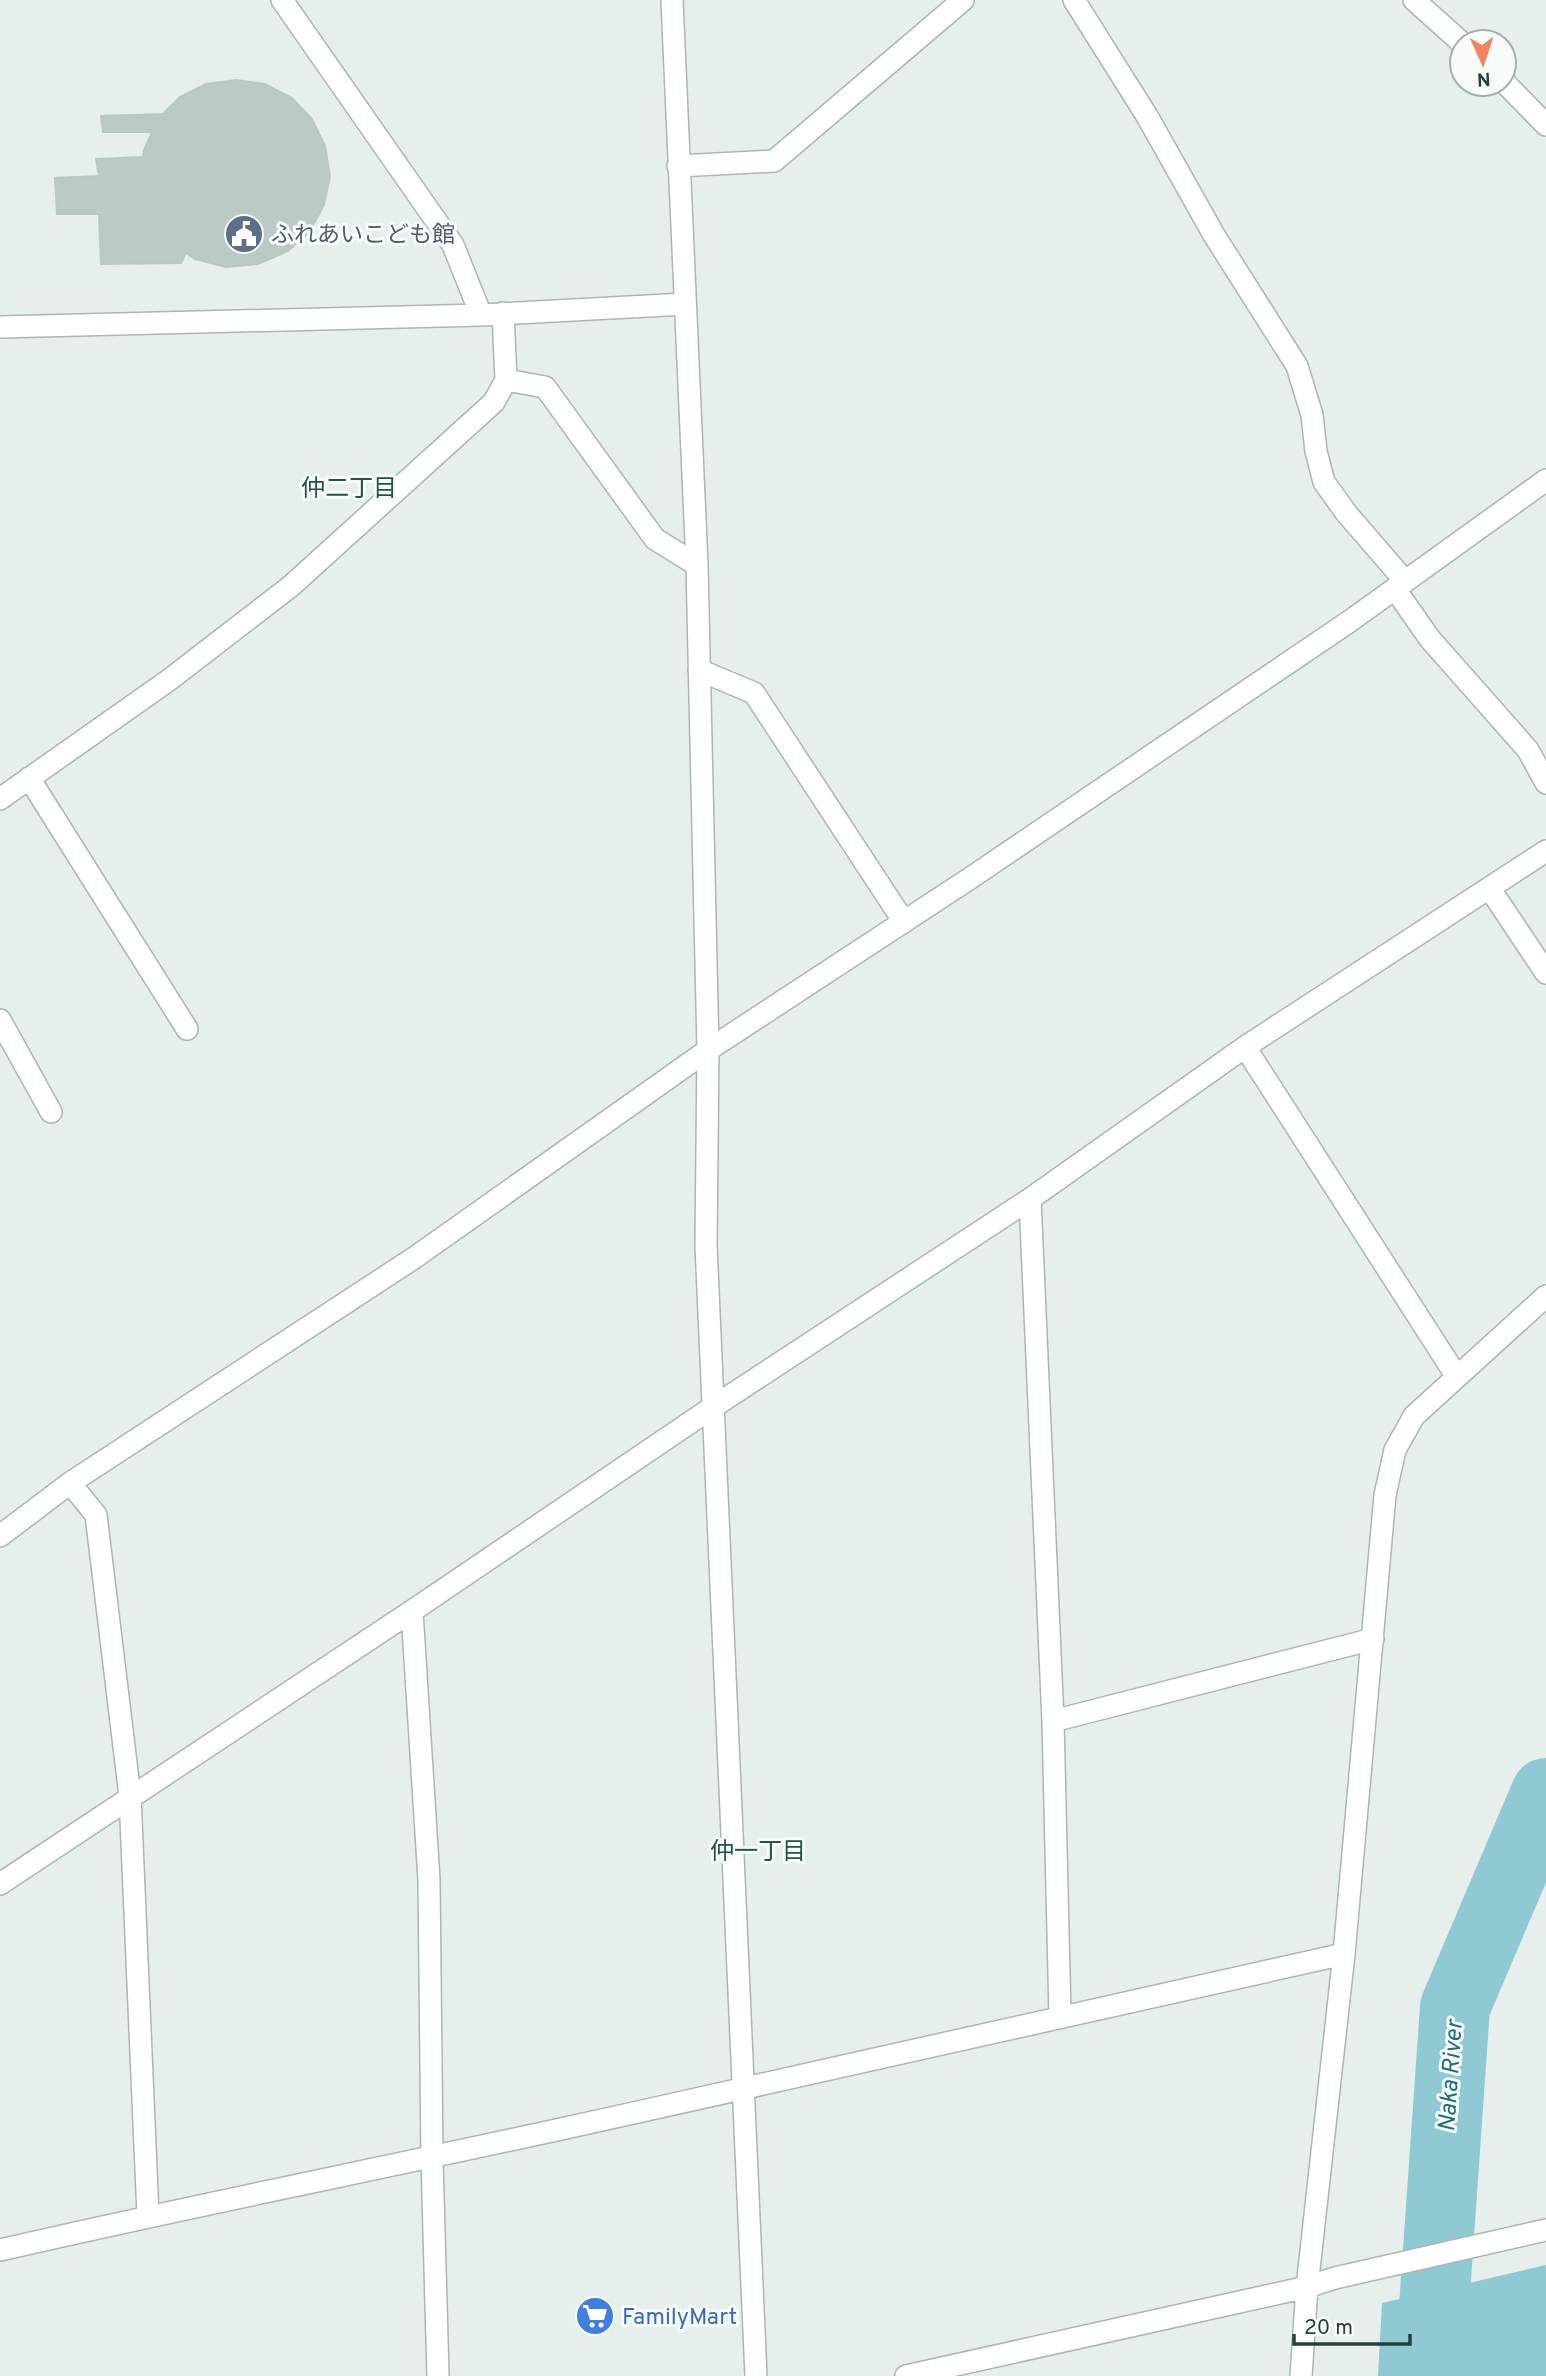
<svg xmlns="http://www.w3.org/2000/svg" width="1546" height="2376" font-family="Overpass,'Noto Sans JP',sans-serif">
  <rect width="100%" height="100%" fill="#e6efeb"/>
  <path fill="#8ec9d4" d="M1546 2265V2376H1378L1382 2303Z"/>
  <g fill="none" stroke-linecap="round" stroke-linejoin="round">
    <path stroke="#8ec9d4" stroke-width="70" d="M1438 2376 1431 2350 1455 2007 1546 1793"/>
  </g>
  <path fill="#bbcac4" stroke="#b8c9c2" stroke-width="2" d="M236 80 265 84 292 98 312 119 325 146 330 176 324 205 310 231 288 251 258 264 226 267 195 259 186 253 181 263 101 264 99 214H57L55 178 99 176 96 159 143 157 144 150 152 132H103L101 116 163 114 180 97 206 84Z"/>
  <g fill="none" stroke-linecap="round" stroke-linejoin="round">
    <defs>
      <path id="minor" d="M282 0 453 245 481 315
        M672 0 697 565 708 1050 706 1245 756 2376
        M1074 0 1147 116 1214 235 1297 366 1312 415 1316 451 1324 482 1347 514 1405 581
        M1414 0 1462 43
        M1504 82 1546 125
        M678 166 774 161 963 0
        M503 313 506 380 545 387 655 539 697 565
        M0 327 481 315 685 304
        M1395 589 1430 639 1528 750 1546 783
        M699 670 754 693 904 922
        M29 778 187 1029
        M0 799 169 680 291 586 494 402 506 380
        M1490 889 1546 973
        M0 1020 51 1112
        M1245 1047 1457 1377
        M1030 1199 1053 1721 1060 2016
        M70 1483 96 1515 130 1796 148 2216
        M0 1536 70 1483 414 1258 708 1050 969 879 1350 621 1546 480
        M412 1611 429 1880 432 2158 438 2376
        M1053 1721 1373 1639
        M0 1884 412 1611 713 1407 1030 1199 1245 1047 1546 851
        M0 2250C186 2207 374 2170 561 2129 822 2072 1082 2011 1344 1954
        M906 2376 1307 2287 1335 2278 1546 2230
        M1301 2376 1307 2287 1344 1954 1385 1495 1395 1450 1414 1416 1546 1296"/>
    </defs>
    <use href="#minor" stroke="#a8b8b2" stroke-width="24"/>
    <use href="#minor" stroke="#fff" stroke-width="21"/>
  </g>
  <defs>
    <symbol id="civic-disc" viewBox="-11 -11 22 22"><circle r="9.5" fill="#5c6f8a" stroke="#f7fbf9"/><path d="M-.6-6.5H3V-4.5H.6V-3L4-1V1h2V6H-6V1h2V-1L-.6-3ZM-1.2 2.5V6h2.4V2.5Z" fill="#fff"/></symbol>
    <symbol id="supermarket-disc" viewBox="-11 -11 22 22"><circle r="9.5" fill="#3f7fe0" stroke="#f7fbf9"/><path d="M-6-5.5h2.5l.6 2H6L4.5 2H-2.5L-4.4-4H-6ZM-1.5 3.2a1.3 1.3 0 1 0 .1 0ZM3 3.2a1.3 1.3 0 1 0 .1 0Z" fill="#fff"/></symbol>
  </defs>
  <g fill-rule="evenodd">
    <use href="#civic-disc" x="222" y="212" width="44" height="44"/>
    <use href="#supermarket-disc" x="573" y="2294" width="44" height="44"/>
  </g>
  <g text-anchor="middle" stroke-width="6" stroke-linejoin="round" paint-order="stroke">
    <g font-size="23" fill="#4e5e75" stroke="#f7fbf9" text-anchor="start">
      <text x="271" y="242">ふれあいこども館</text>
    </g>
    <g font-size="23" fill="#366cbe" stroke="#f7fbf9" text-anchor="start">
      <text x="622" y="2324">FamilyMart</text>
    </g>
    <g font-size="24" fill="#1f5548" stroke="#f7fbf9">
      <text x="349" y="496">仲二丁目</text>
      <text x="758" y="1859">仲一丁目</text>
    </g>
    <g font-size="24" font-style="italic" fill="#1c6f80" stroke="#f7fbf9">
      <text transform="translate(1450 2076) rotate(-86)" y="8">Naka River</text>
    </g>
  </g>
  <g transform="translate(1483 63) rotate(177)"><circle r="33" fill="#f7fbf9" stroke="#a3b1ad" stroke-width="2"/>
  <path d="M0-5L12 26L0 18L-12 26Z" fill="#f4845f"/>
  <text y="-10" font-size="19" font-weight="bold" text-anchor="middle" fill="#24423a">N</text>
  </g>
  <path d="M1294 2334v10h116v-10" fill="none" stroke="#24423a" stroke-width="3.5"/>
  <text x="1304" y="2334" font-size="21" fill="#24423a" stroke="#f7fbf9" stroke-width="5" paint-order="stroke">20 m</text>
</svg>
